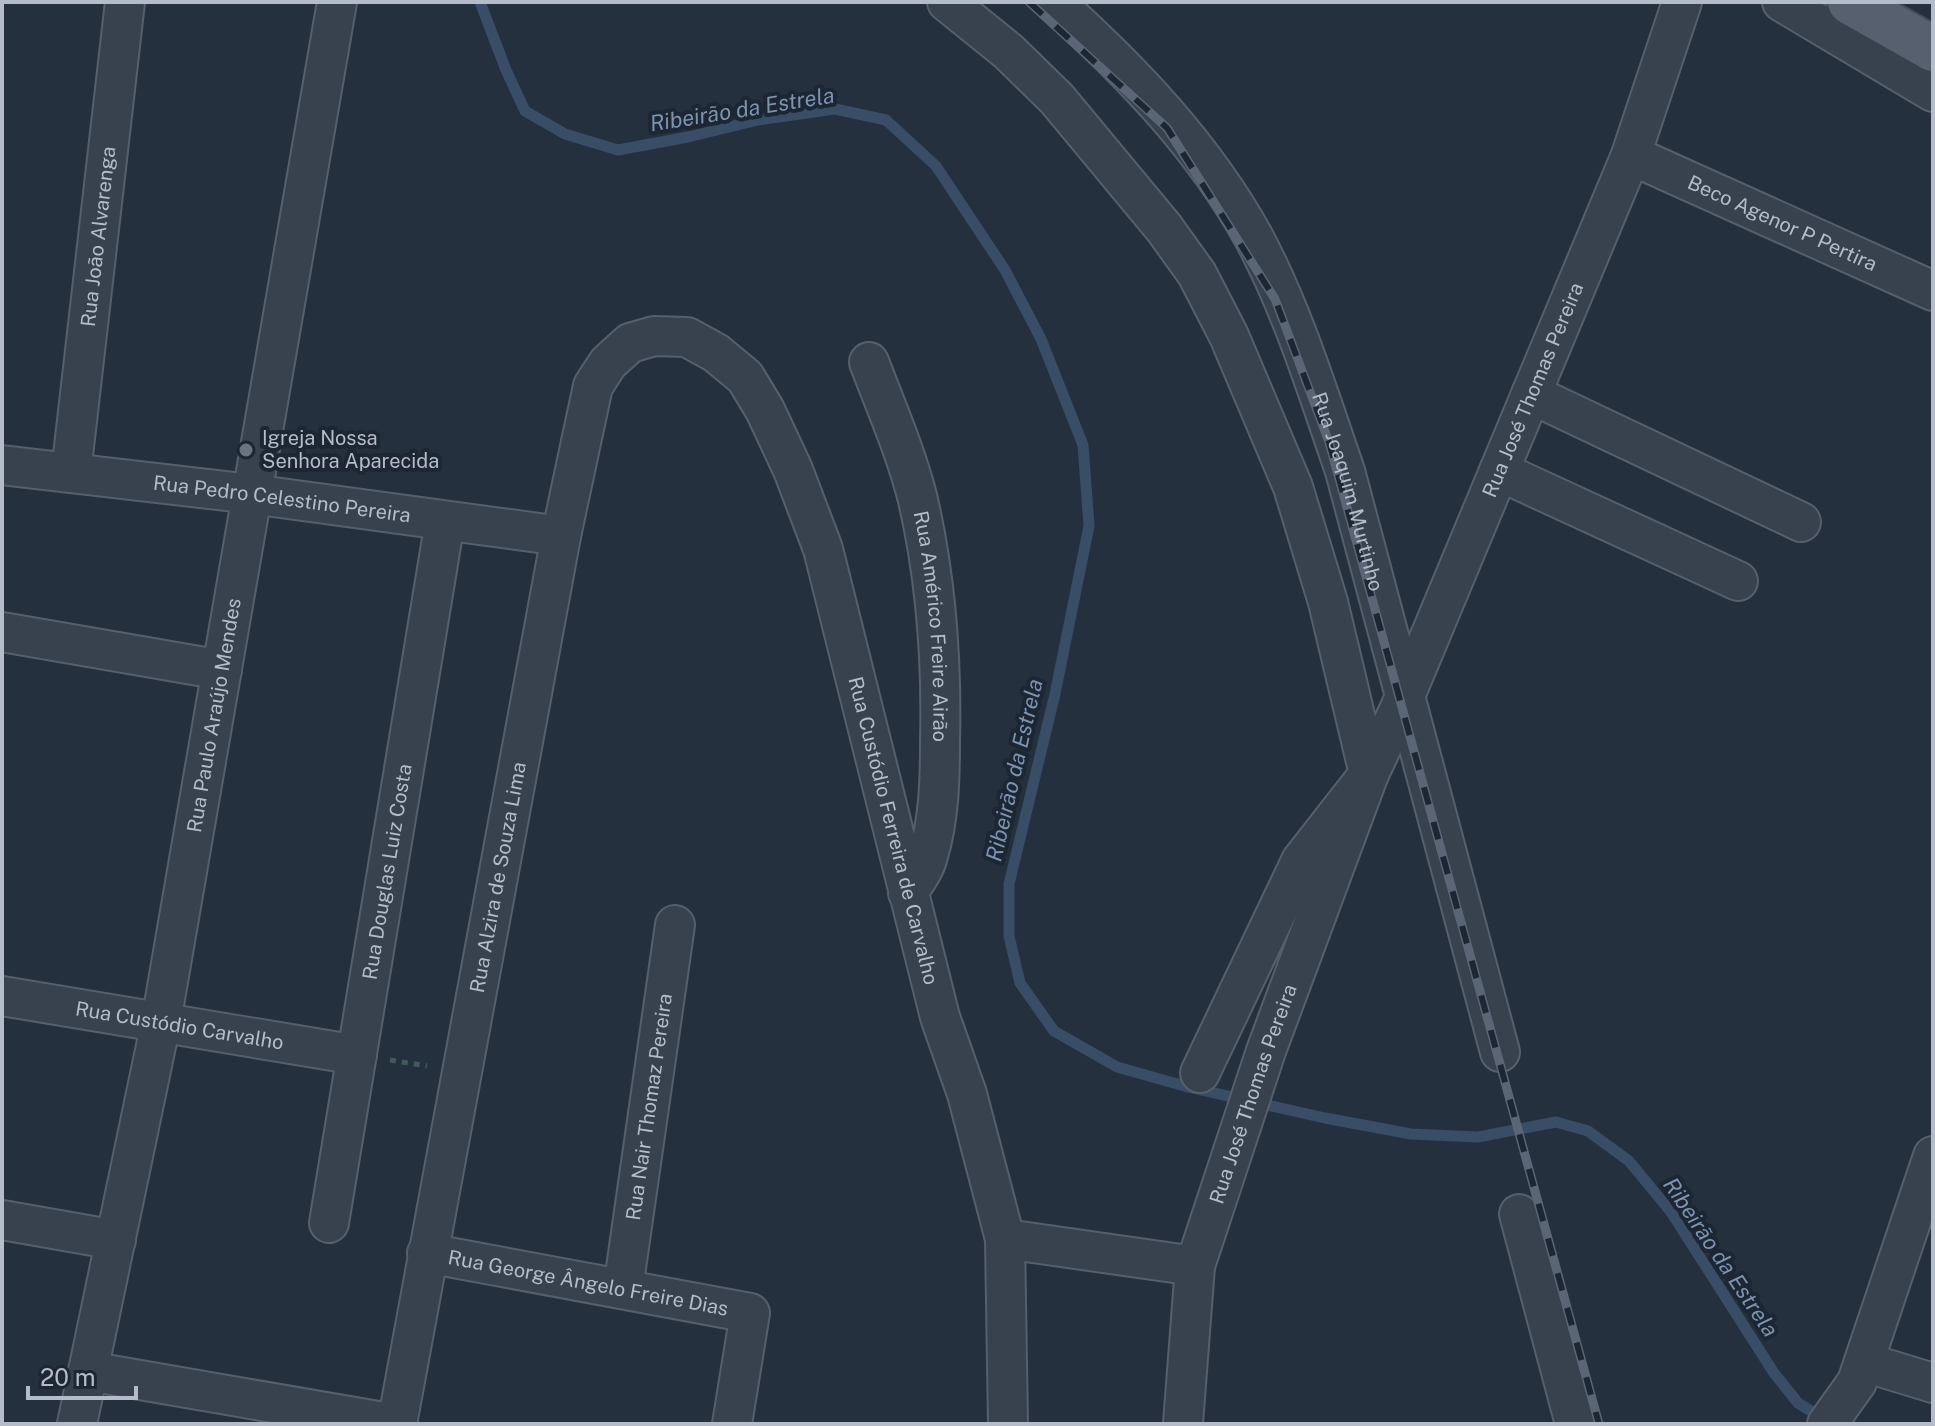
<svg xmlns="http://www.w3.org/2000/svg" width="1935" height="1426" font-family="'Public Sans',sans-serif">
  <rect width="100%" height="100%" fill="#24303e"/>
  <g fill="none" stroke-linecap="round" stroke-linejoin="round">
    <path stroke="#394d67" stroke-width="11" d="M480 2 506 70 525 111 565 134 618 150 688 137 758 120 835 109 886 120 936 166 1005 270 1041 339 1083 445 1089 526 1055 694 1009 884V936L1020 983 1054 1031 1117 1067 1188 1087 1325 1118 1411 1134 1478 1137 1556 1122 1588 1131 1629 1161 1671 1212 1774 1373 1798 1403 1824 1419"/>
    <defs>
      <g id="minor">
        <path d="M947 2 1009 52 1057 99 1164 228 1197 274 1229 336 1293 487 1328 602 1369 774 1301 861 1200 1073"/>
        <path id="s1" d="M1054 2C1131 71 1204 147 1254 238 1293 311 1318 393 1345 471L1500 1052"/>
        <path d="M1782 2 1933 92"/>
        <path id="s2" d="M1631 155 1933 291"/>
        <path id="s3" d="M869 362C886 407 906 452 918 500 936 579 942 660 940 741 940 780 939 819 928 856 925 869 915 881 908 893"/>
        <path d="M1531 394 1801 522"/>
        <path id="s4" d="M2 465 252 494 561 536"/>
        <path d="M1499 471 1738 581"/>
        <path id="s5" d="M71 473 125 2"/>
        <path d="M2 632 222 670"/>
        <path id="s6" d="M2 996 357 1055"/>
        <path d="M1519 1214 1575 1424"/>
        <path d="M2 1220 116 1240"/>
        <path id="s7" d="M329 1223 445 521"/>
        <path d="M1005 1239 1195 1266"/>
        <path id="s8" d="M427 1253 750 1313 732 1424"/>
        <path id="s9" d="M623 1289 675 925"/>
        <path d="M1864 1362 1933 1383"/>
        <path d="M88 1371 395 1424"/>
        <path id="s10" d="M77 1424 161 1022 337 2"/>
        <path id="s11" d="M397 1424 561 536 593 386 608 363 630 343 654 336 687 337 716 353 745 377 765 410 793 470 823 549 940 1017 967 1094 1005 1239 1008 1424"/>
        <path id="s12" d="M1183 1424 1195 1266 1266 1051 1369 774 1400 708 1631 155 1682 2"/>
        <path d="M1827 1424 1857 1382 1933 1156"/>
      </g>
      <path id="major" d="M1850 2 1933 49"/>
    </defs>
    <use href="#minor" stroke="#565f6c" stroke-width="42"/>
    <use href="#major" stroke="#444d5a" stroke-width="48"/>
    <path stroke="#44595c" stroke-width="5" stroke-dasharray="6 6" stroke-linecap="butt" d="M390 1060 427 1066"/>
    <use href="#minor" stroke="#38414e" stroke-width="38"/>
    <use href="#major" stroke="#56606e" stroke-width="44"/>
    <defs>
      <path id="rail" d="M1029 2 1167 128 1275 299 1329 442 1599 1424"/>
    </defs>
    <use href="#rail" stroke="#5a6675" stroke-width="9"/>
    <use href="#rail" stroke="#1d2633" stroke-width="6" stroke-dasharray="18" stroke-linecap="butt"/>
  </g>
  <circle fill="#6b7280" stroke="#1d2633" stroke-width="3" cx="246" cy="450" r="8"/>
  <g text-anchor="middle" stroke-width="8" stroke-linejoin="round" paint-order="stroke">
    <g font-size="20" fill="#b4bcc9" stroke="#1d2633">
      <text dy="7" stroke="none"><textPath href="#s2" startOffset="166">Beco Agenor P Pertira</textPath></text>
      <text dy="7" stroke="none"><textPath href="#s5" startOffset="238">Rua João Alvarenga</textPath></text>
      <text dy="7" stroke="none"><textPath href="#s12" startOffset="1098">Rua José Thomas Pereira</textPath></text>
      <text dy="7" stroke="none"><textPath href="#s1" startOffset="582">Rua Joaquim Murtinho</textPath></text>
      <text dy="7" stroke="none"><textPath href="#s4" startOffset="282">Rua Pedro Celestino Pereira</textPath></text>
      <text dy="7" stroke="none"><textPath href="#s3" startOffset="274">Rua Américo Freire Airão</textPath></text>
      <text dy="7" stroke="none"><textPath href="#s10" startOffset="722">Rua Paulo Araújo Mendes</textPath></text>
      <text dy="7" stroke="none"><textPath href="#s11" startOffset="1722">Rua Custódio Ferreira de Carvalho</textPath></text>
      <text dy="7" stroke="none"><textPath href="#s7" startOffset="356">Rua Douglas Luiz Costa</textPath></text>
      <text dy="7" stroke="none"><textPath href="#s11" startOffset="556">Rua Alzira de Souza Lima</textPath></text>
      <text dy="7" stroke="none"><textPath href="#s6" startOffset="180">Rua Custódio Carvalho</textPath></text>
      <text dy="7" stroke="none"><textPath href="#s12" startOffset="340">Rua José Thomas Pereira</textPath></text>
      <text dy="7" stroke="none"><textPath href="#s9" startOffset="184">Rua Nair Thomaz Pereira</textPath></text>
      <text dy="7" stroke="none"><textPath href="#s8" startOffset="164">Rua George Ângelo Freire Dias</textPath></text>
    </g>
    <g font-size="20" fill="#b4bcc9" stroke="#1d2633" text-anchor="start">
      <text x="262" y="445">Igreja Nossa<tspan x="262" dy="23">Senhora Aparecida</tspan></text>
    </g>
    <g font-size="22" font-style="italic" fill="#7c93b1" stroke="#1d2633">
      <text transform="translate(742 109) rotate(-9)" y="8">Ribeirão da Estrela</text>
      <text transform="translate(1014 770) rotate(-77)" y="8">Ribeirão da Estrela</text>
      <text transform="translate(1721 1257) rotate(56)" y="8">Ribeirão da Estrela</text>
    </g>
  </g>
  <rect width="1935" height="1426" fill="none" stroke="#b4bcc9" stroke-width="8"/>
  <path d="M28 1386v12h108v-12" fill="none" stroke="#b4bcc9" stroke-width="4"/>
  <text x="40" y="1386" font-size="24" fill="#b4bcc9" stroke="#1d2633" stroke-width="6" paint-order="stroke">20 m</text>
</svg>
